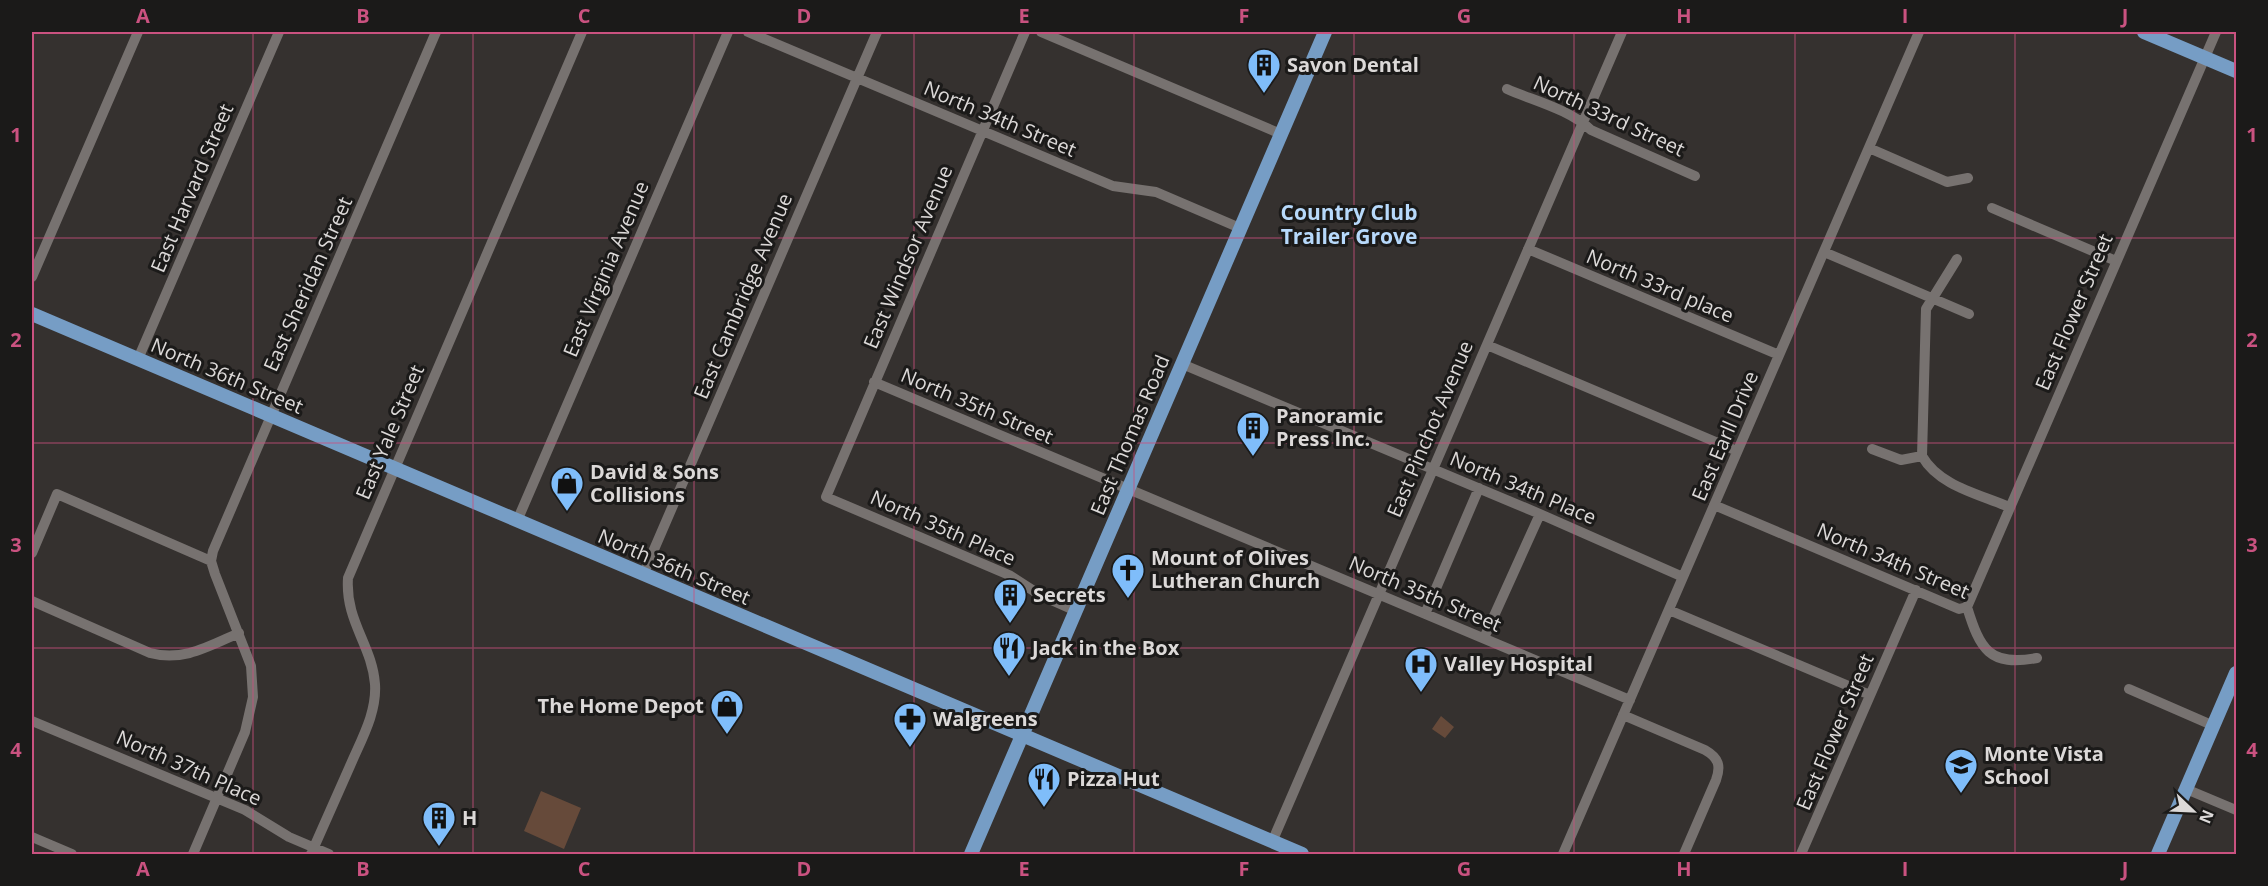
<svg xmlns="http://www.w3.org/2000/svg" width="2268" height="886" font-family="'Open Sans',sans-serif">
  <rect width="100%" height="100%" fill="#35312f"/>
  <path fill="#664a3a" d="M1441 716 1454 727 1445 738 1432 729Z
    M541 791 581 808 564 849 524 831Z"/>
  <g fill="none" stroke-linecap="round" stroke-linejoin="round">
    <path stroke="#777270" stroke-width="10" d="M748 32 1113 186 1156 192 1240 228
      M1025 32 826 497 1009 575 1040 595 1076 611
      M1041 32 1281 134
      M1507 89C1534 101 1569 109 1591 130L1695 176
      M1869 148 1947 182 1968 178
      M1992 208 2116 261
      M1528 249 1779 355
      M1824 252 1969 314
      M1957 259 1926 309 1922 456C1939 486 1979 494 2009 507
      M32 277 138 32
      M1487 345 1737 451
      M138 359 279 32
      M1182 364 1540 514 1683 577
      M874 382 1630 700
      M1872 449 1901 460 1922 456
      M1714 505 1959 609 1967 607
      M517 521 728 32
      M32 553 57 494 211 561
      M643 575 877 32
      M32 601 150 653C183 662 209 646 239 633
      M1967 607 2216 32
      M1967 607C1980 649 1989 667 2037 658
      M1669 610 1870 695
      M1425 614 1479 488
      M1484 638 1540 514
      M2129 689 2214 726
      M1623 715 1705 750C1719 758 1721 766 1716 780L1684 854
      M32 721 245 810 289 837 329 854
      M2186 789 2236 810
      M32 837 72 854
      M1272 842 1622 32
      M193 854 245 732 253 697 251 666 215 574 211 561 213 551 436 32
      M311 854C324 825 337 796 350 766 361 740 377 713 375 684 372 645 345 621 348 578L582 32
      M1563 854 1919 32
      M1801 854 1916 590"/>
    <path stroke="#769dc5" stroke-width="14" d="M2144 32 2236 71
      M32 314 1302 854
      M971 854 1325 32
      M2158 854 2236 673"/>
  </g>
  <path fill="none" stroke="#ca5280" stroke-width="1.5" stroke-opacity="0.55" d="M253 32V854M473 32V854M694 32V854M914 32V854M1134 32V854M1354 32V854M1574 32V854M1795 32V854M2015 32V854M32 238H2236M32 443H2236M32 648H2236"/>
  <defs>
    <symbol id="building-pin" viewBox="-11 -11 22 30"><path d="M0 17L-7.5 6A9.5 9.5 0 1 1 7.5 6Z" fill="#7fbdfa" stroke="#1b1a19"/><path d="M-4-6H4V6H1V3H-1V6H-4ZM-2.5-4.3h1.7v1.8h-1.7ZM.8-4.3h1.7v1.8H.8ZM-2.5-1h1.7V.8h-1.7ZM.8-1h1.7V.8H.8Z" fill="#111"/></symbol>
    <symbol id="shop-pin" viewBox="-11 -11 22 30"><path d="M0 17L-7.5 6A9.5 9.5 0 1 1 7.5 6Z" fill="#7fbdfa" stroke="#1b1a19"/><path d="M-5-2.5h2.3a2.7 3.5 0 0 1 5.4 0H5L5.5 6h-11ZM-1.5-2.5h3a1.5 2.3 0 0 0-3 0Z" fill="#111"/></symbol>
    <symbol id="church-pin" viewBox="-11 -11 22 30"><path d="M0 17L-7.5 6A9.5 9.5 0 1 1 7.5 6Z" fill="#7fbdfa" stroke="#1b1a19"/><path d="M-1.2-6h2.4v3.5h3.3v2.4h-3.3V6h-2.4V-.1h-3.3v-2.4h3.3Z" fill="#111"/></symbol>
    <symbol id="restaurant-pin" viewBox="-11 -11 22 30"><path d="M0 17L-7.5 6A9.5 9.5 0 1 1 7.5 6Z" fill="#7fbdfa" stroke="#1b1a19"/><path d="M-5-6h1v4h1v-4h1v4h1v-4h1v5L-1.5 .5V6h-2V.5L-5-1ZM5-6V6H3V1.5H1.5Q1.5-4 5-6Z" fill="#111"/></symbol>
    <symbol id="hospital-pin" viewBox="-11 -11 22 30"><path d="M0 17L-7.5 6A9.5 9.5 0 1 1 7.5 6Z" fill="#7fbdfa" stroke="#1b1a19"/><path d="M-5-5h3v3.5h4V-5h3V5h-3V1.5h-4V5h-3Z" fill="#111"/></symbol>
    <symbol id="pharmacy-pin" viewBox="-11 -11 22 30"><path d="M0 17L-7.5 6A9.5 9.5 0 1 1 7.5 6Z" fill="#7fbdfa" stroke="#1b1a19"/><path d="M-2-6h4v4h4v4h-4v4h-4v-4h-4v-4h4Z" fill="#111"/></symbol>
    <symbol id="school-pin" viewBox="-11 -11 22 30"><path d="M0 17L-7.5 6A9.5 9.5 0 1 1 7.5 6Z" fill="#7fbdfa" stroke="#1b1a19"/><path d="M0-5L7-2L0 1L-7-2ZM-4 1L0 2.5L4 1V4Q0 6-4 4Z" fill="#111"/></symbol>
  </defs>
  <g fill-rule="evenodd">
    <use href="#building-pin" x="1245" y="46" width="38" height="52"/>
    <use href="#building-pin" x="1234" y="409" width="38" height="52"/>
    <use href="#shop-pin" x="548" y="464" width="38" height="52"/>
    <use href="#church-pin" x="1109" y="551" width="38" height="52"/>
    <use href="#building-pin" x="991" y="576" width="38" height="52"/>
    <use href="#restaurant-pin" x="990" y="629" width="38" height="52"/>
    <use href="#hospital-pin" x="1402" y="645" width="38" height="52"/>
    <use href="#shop-pin" x="708" y="687" width="38" height="52"/>
    <use href="#pharmacy-pin" x="891" y="700" width="38" height="52"/>
    <use href="#school-pin" x="1942" y="746" width="38" height="52"/>
    <use href="#restaurant-pin" x="1025" y="760" width="38" height="52"/>
    <use href="#building-pin" x="420" y="799" width="38" height="52"/>
  </g>
  <g text-anchor="middle" stroke-width="6" stroke-linejoin="round" paint-order="stroke">
    <g font-size="20" font-weight="bold" fill="#dcd9d8" stroke="#1b1a19" text-anchor="start">
      <text x="1287" y="72">Savon Dental</text>
      <text x="1276" y="423">Panoramic<tspan x="1276" dy="23">Press Inc.</tspan></text>
      <text x="590" y="479">David &amp; Sons<tspan x="590" dy="23">Collisions</tspan></text>
      <text x="1151" y="565">Mount of Olives<tspan x="1151" dy="23">Lutheran Church</tspan></text>
      <text x="1033" y="602">Secrets</text>
      <text x="1032" y="655">Jack in the Box</text>
      <text x="1444" y="671">Valley Hospital</text>
      <text x="704" y="713" text-anchor="end">The Home Depot</text>
      <text x="933" y="726">Walgreens</text>
      <text x="1984" y="761">Monte Vista<tspan x="1984" dy="23">School</tspan></text>
      <text x="1067" y="786">Pizza Hut</text>
      <text x="462" y="825">H</text>
    </g>
    <g font-size="20" fill="#dcd9d8" stroke="#1b1a19">
      <text transform="translate(1609 116) rotate(25)" y="7">North 33rd Street</text>
      <text transform="translate(1000 119) rotate(23)" y="7">North 34th Street</text>
      <text transform="translate(192 188) rotate(-67)" y="7">East Harvard Street</text>
      <text transform="translate(908 257) rotate(-67)" y="7">East Windsor Avenue</text>
      <text transform="translate(606 269) rotate(-67)" y="7">East Virginia Avenue</text>
      <text transform="translate(308 284) rotate(-66)" y="7">East Sheridan Street</text>
      <text transform="translate(1660 286) rotate(23)" y="7">North 33rd place</text>
      <text transform="translate(743 296) rotate(-67)" y="7">East Cambridge Avenue</text>
      <text transform="translate(2074 312) rotate(-67)" y="7">East Flower Street</text>
      <text transform="translate(227 376) rotate(23)" y="7">North 36th Street</text>
      <text transform="translate(977 406) rotate(23)" y="7">North 35th Street</text>
      <text transform="translate(1430 429) rotate(-67)" y="7">East Pinchot Avenue</text>
      <text transform="translate(390 432) rotate(-67)" y="7">East Yale Street</text>
      <text transform="translate(1130 435) rotate(-67)" y="7">East Thomas Road</text>
      <text transform="translate(1725 436) rotate(-67)" y="7">East Earll Drive</text>
      <text transform="translate(1523 488) rotate(23)" y="7">North 34th Place</text>
      <text transform="translate(943 528) rotate(24)" y="7">North 35th Place</text>
      <text transform="translate(1893 561) rotate(23)" y="7">North 34th Street</text>
      <text transform="translate(674 567) rotate(23)" y="7">North 36th Street</text>
      <text transform="translate(1425 594) rotate(23)" y="7">North 35th Street</text>
      <text transform="translate(1835 732) rotate(-67)" y="7">East Flower Street</text>
      <text transform="translate(189 768) rotate(24)" y="7">North 37th Place</text>
    </g>
    <g font-size="21" font-weight="bold" fill="#b7d9fb" stroke="#1b1a19">
      <text x="1349" y="220">Country Club<tspan x="1349" dy="24">Trailer Grove</tspan></text>
    </g>
  </g>
  <rect width="2268" height="886" fill="none" stroke="#1b1a19" stroke-width="66"/>
  <g transform="translate(2193 811) rotate(113)" stroke="#1b1a19" stroke-width="4.5" paint-order="stroke">
  <path d="M0-4.5L10 22L0 15L-10 22Z" fill="#dcd9d8"/>
  <text y="-9" font-size="16" font-weight="bold" text-anchor="middle" fill="#dcd9d8">N</text>
  </g>
  <rect x="33" y="33" width="2202" height="820" fill="none" stroke="#ca5280" stroke-width="2"/>
  <g font-size="20" text-anchor="middle" font-weight="bold" fill="#ca5280">
    <text x="143" y="23">A</text>
    <text x="363" y="23">B</text>
    <text x="584" y="23">C</text>
    <text x="804" y="23">D</text>
    <text x="1024" y="23">E</text>
    <text x="1244" y="23">F</text>
    <text x="1464" y="23">G</text>
    <text x="1684" y="23">H</text>
    <text x="1905" y="23">I</text>
    <text x="2125" y="23">J</text>
    <text x="16" y="142">1</text>
    <text x="2252" y="142">1</text>
    <text x="16" y="347">2</text>
    <text x="2252" y="347">2</text>
    <text x="16" y="552">3</text>
    <text x="2252" y="552">3</text>
    <text x="16" y="757">4</text>
    <text x="2252" y="757">4</text>
    <text x="143" y="876">A</text>
    <text x="363" y="876">B</text>
    <text x="584" y="876">C</text>
    <text x="804" y="876">D</text>
    <text x="1024" y="876">E</text>
    <text x="1244" y="876">F</text>
    <text x="1464" y="876">G</text>
    <text x="1684" y="876">H</text>
    <text x="1905" y="876">I</text>
    <text x="2125" y="876">J</text>
  </g>
</svg>
